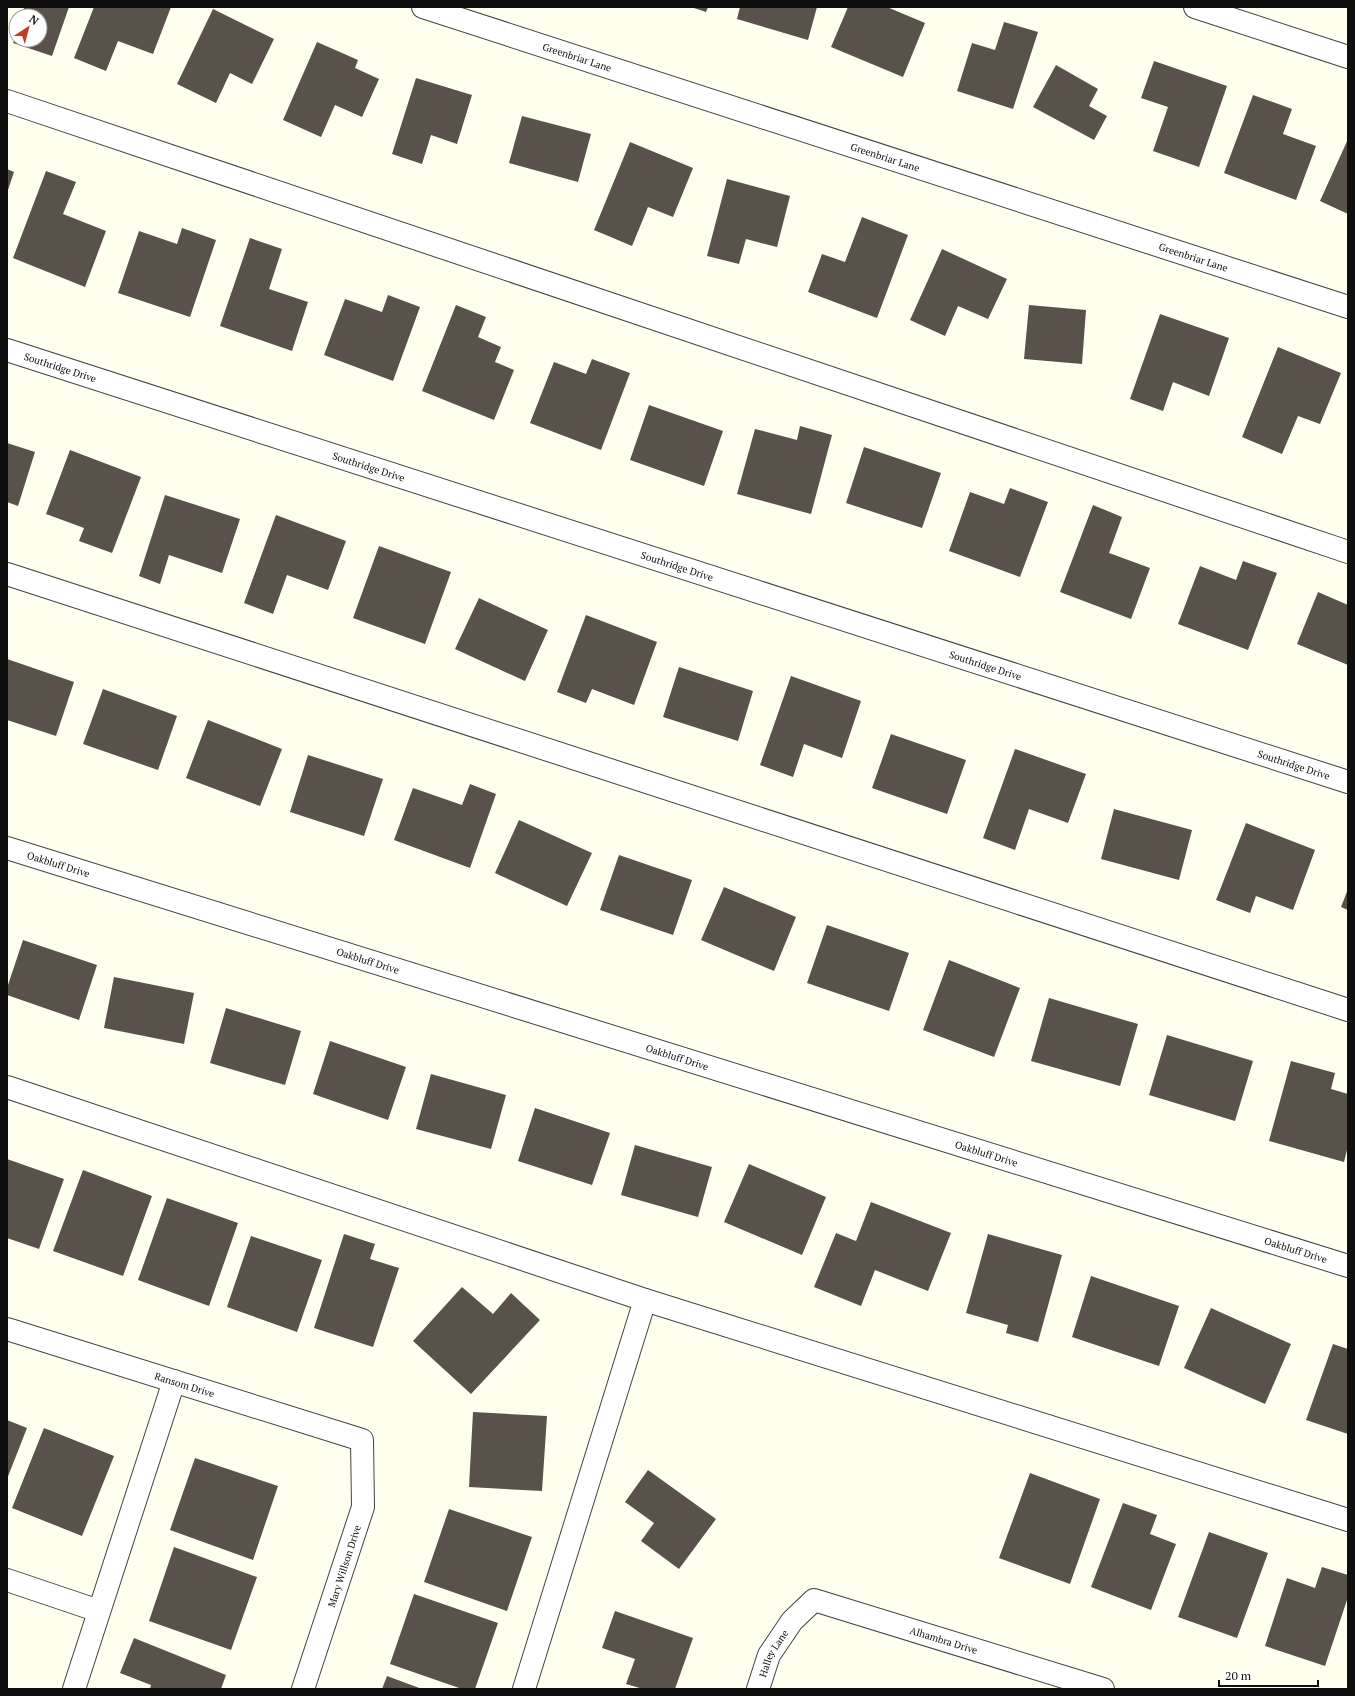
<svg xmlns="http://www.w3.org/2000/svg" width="1355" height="1696" font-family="'PT Serif',serif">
  <rect width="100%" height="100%" fill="#fffff0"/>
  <path fill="#58524b" d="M21 7H69L52 56 13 43 16 36V40H40V16H22L24 8Z
    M94 7H171L153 54 118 41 106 71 74 58Z
    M691 7H708L706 12Z
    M740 7H817L808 40 737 19Z
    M848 7H887L925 23 903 77 831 47Z
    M213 9 274 39 252 84 230 73 216 103 177 84Z
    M1004 22 1038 32 1013 109 957 91 972 43 995 50Z
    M317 42 358 60 355 68 379 79 362 117 335 105 321 137 283 120Z
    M1154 61 1227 86 1199 167 1153 151 1168 107 1141 98Z
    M1056 65 1098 89 1089 106 1107 116 1094 140 1033 107Z
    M416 78 472 95 457 144 431 135 422 164 392 154Z
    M1253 95 1292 109 1283 134 1316 146 1296 200 1224 173Z
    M522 116 591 134 578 182 509 163Z
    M1348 139V214L1320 201Z
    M630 142 693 168 673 217 648 207 632 246 594 230Z
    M7 169 14 172 7 193Z
    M46 171 76 182 63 214 106 231 85 287 13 258Z
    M727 179 790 196 777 247 746 239 739 264 707 256Z
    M862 217 908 235 877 318 808 292 822 254 845 262Z
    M182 228 216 240 190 317 118 293 139 231 177 244Z
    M250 238 282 249 269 289 308 302 292 351 220 326Z
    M942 249 1007 279 988 319 958 306 945 336 910 320Z
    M388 295 420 307 393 381 324 355 345 299 382 312Z
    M456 305 486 317 478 337 501 347 495 362 514 370 494 420 422 391Z
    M1029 305 1086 310 1082 364 1024 359Z
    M1160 314 1229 338 1209 396 1173 382 1163 411 1130 399Z
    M1278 347 1341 373 1320 424 1298 416 1282 454 1242 437Z
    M592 359 630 373 601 450 530 423 554 362 586 374Z
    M649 405 723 431 704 486 630 460Z
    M800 426 832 435 811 514 737 494 755 429 797 440Z
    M7 443 35 452 18 506 7 502Z
    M864 447 941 473 922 528 846 503Z
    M70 450 141 477 112 553 79 541 84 528 46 514Z
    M1010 488 1048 502 1020 577 949 551 970 492 1004 504Z
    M165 495 240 519 222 573 169 555 160 584 139 576Z
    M1093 505 1122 517 1109 553 1150 568 1131 619 1060 592Z
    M276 515 346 541 328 590 287 575 273 614 244 603Z
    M379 546 451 572 425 644 353 618Z
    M1243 561 1277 573 1248 650 1178 624 1200 566 1236 580Z
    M1318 592 1348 605V665L1297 644Z
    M479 598 548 630 525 681 455 649Z
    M586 615 657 642 634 705 592 689 586 703 557 692Z
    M7 659 74 682 56 736 7 720Z
    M679 667 753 691 738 741 663 717Z
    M791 676 861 701 842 758 804 744 793 777 760 765Z
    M103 689 177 716 158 770 83 744Z
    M208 720 282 749 260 806 186 778Z
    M891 734 966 760 947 814 872 788Z
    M1015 749 1086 774 1068 823 1029 809 1015 850 983 838Z
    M308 755 383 779 364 836 290 812Z
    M470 784 496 794 470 868 394 840 413 788 462 805Z
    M1114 809 1192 830 1179 880 1101 859Z
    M519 820 592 853 567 906 495 873Z
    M1246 823 1315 850 1293 910 1256 896 1250 913 1216 900Z
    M619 855 692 880 673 935 600 910Z
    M724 887 796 917 774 971 701 940Z
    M1348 889V910L1341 907Z
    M827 925 909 953 889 1011 807 983Z
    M23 940 97 965 79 1020 7 995V988Z
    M949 960 1020 988 994 1057 923 1030Z
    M114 977 194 993 184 1044 104 1028Z
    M1049 998 1138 1024 1120 1086 1031 1061Z
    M226 1008 301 1031 285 1085 210 1063Z
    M1167 1035 1253 1061 1235 1121 1149 1095Z
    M330 1041 406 1067 388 1120 313 1094Z
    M1291 1061 1335 1073 1331 1089 1348 1094V1146L1344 1162 1269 1141Z
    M431 1074 506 1095 491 1149 416 1129Z
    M535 1108 610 1133 592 1185 518 1161Z
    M635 1145 712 1167 698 1217 621 1195Z
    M7 1159 64 1179 39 1249 7 1238Z
    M749 1164 826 1197 802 1255 724 1222Z
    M83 1170 152 1196 123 1276 53 1251Z
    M167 1198 238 1223 209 1306 138 1280Z
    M871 1202 951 1233 928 1291 875 1270 861 1306 814 1287 836 1233 856 1241Z
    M344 1234 375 1244 370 1259 399 1268 373 1347 314 1328Z
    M988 1234 1062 1255 1038 1342 1006 1333 1008 1325 966 1313Z
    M251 1236 322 1260 297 1332 227 1307Z
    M1091 1276 1179 1306 1159 1366 1072 1337Z
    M462 1287 493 1314 511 1293 540 1320 471 1394 413 1341Z
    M1211 1308 1291 1344 1265 1404 1184 1368Z
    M1333 1344 1348 1349V1434L1306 1420Z
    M473 1412 547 1416 542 1491 469 1487Z
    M7 1420 27 1428 7 1479Z
    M44 1428 114 1456 82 1536 12 1508Z
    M195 1458 278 1486 253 1560 170 1530Z
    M648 1470 716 1519 679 1569 641 1541 654 1523 625 1502Z
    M1030 1473 1100 1499 1070 1584 999 1558Z
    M1123 1503 1157 1515 1150 1534 1176 1544 1151 1610 1091 1587Z
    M449 1509 532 1537 507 1611 424 1582Z
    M1209 1532 1268 1553 1237 1638 1178 1617Z
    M174 1547 257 1577 231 1650 149 1621Z
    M1322 1567 1348 1575V1597L1325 1666 1265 1646 1287 1578 1315 1588Z
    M414 1594 498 1623 475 1689H462L390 1664Z
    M615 1611 693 1638 675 1689H643L626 1684 635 1659 602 1648Z
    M134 1638 226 1675 221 1689H150L151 1685 120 1673Z
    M387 1676 422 1689H382Z"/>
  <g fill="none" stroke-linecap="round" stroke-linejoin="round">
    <defs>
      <g id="minor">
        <path id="s1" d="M423 7 1348 307"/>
        <path d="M1195 7 1348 57"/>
        <path d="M7 101 1348 552"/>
        <path id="s2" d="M7 350 1348 782"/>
        <path d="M7 574 1348 1010"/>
        <path id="s3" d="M7 848 1348 1266"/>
        <path d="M7 1087 645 1300 1348 1520"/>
        <path id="s4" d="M7 1329 362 1440 363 1507 303 1689"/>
        <path d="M7 1580 99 1611"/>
        <path d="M74 1689 174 1381"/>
        <path d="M524 1689 645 1300"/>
        <path id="s5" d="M758 1689 769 1655 792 1621 814 1600 1103 1689"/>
      </g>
    </defs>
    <use href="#minor" stroke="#424242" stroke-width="24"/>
    <use href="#minor" stroke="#fff" stroke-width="22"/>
  </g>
  <g text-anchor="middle" stroke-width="4" stroke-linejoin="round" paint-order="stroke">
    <g font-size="10" fill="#0f0f0f" stroke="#fff">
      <text dy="4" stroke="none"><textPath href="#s1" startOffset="162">Greenbriar Lane</textPath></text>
      <text dy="4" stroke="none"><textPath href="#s1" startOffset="486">Greenbriar Lane</textPath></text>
      <text dy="4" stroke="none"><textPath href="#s1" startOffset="810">Greenbriar Lane</textPath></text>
      <text dy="4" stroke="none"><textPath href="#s2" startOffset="56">Southridge Drive</textPath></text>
      <text dy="4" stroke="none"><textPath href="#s2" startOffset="380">Southridge Drive</textPath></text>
      <text dy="4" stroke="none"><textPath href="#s2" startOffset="704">Southridge Drive</textPath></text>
      <text dy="4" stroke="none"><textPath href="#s2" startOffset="1028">Southridge Drive</textPath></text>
      <text dy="4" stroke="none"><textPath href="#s2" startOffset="1352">Southridge Drive</textPath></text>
      <text dy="4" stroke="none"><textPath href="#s3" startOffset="54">Oakbluff Drive</textPath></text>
      <text dy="4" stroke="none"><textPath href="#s3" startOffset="378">Oakbluff Drive</textPath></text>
      <text dy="4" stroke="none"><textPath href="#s3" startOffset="702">Oakbluff Drive</textPath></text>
      <text dy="4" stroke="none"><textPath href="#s3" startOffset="1026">Oakbluff Drive</textPath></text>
      <text dy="4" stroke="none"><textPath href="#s3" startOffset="1350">Oakbluff Drive</textPath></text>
      <text dy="4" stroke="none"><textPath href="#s4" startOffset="186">Ransom Drive</textPath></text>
      <text transform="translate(344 1566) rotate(-72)" y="4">Mary Willson Drive</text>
      <text dy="4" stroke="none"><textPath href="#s5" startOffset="243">Alhambra Drive</textPath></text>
      <text dy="4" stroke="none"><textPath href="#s5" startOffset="39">Halley Lane</textPath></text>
    </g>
  </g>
  <rect width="1355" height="1696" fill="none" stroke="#0f0f0f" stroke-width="16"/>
  <g transform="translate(28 28) rotate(36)"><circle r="19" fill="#ffffff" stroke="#9f9f9f"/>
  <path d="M0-3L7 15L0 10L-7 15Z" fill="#c13c25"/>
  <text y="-6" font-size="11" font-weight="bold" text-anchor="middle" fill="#0f0f0f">N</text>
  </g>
  <path d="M1219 1680v6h99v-6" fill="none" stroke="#0f0f0f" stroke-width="2"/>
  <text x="1225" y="1680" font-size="12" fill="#0f0f0f" stroke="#ffffff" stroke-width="3" paint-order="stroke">20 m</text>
</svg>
